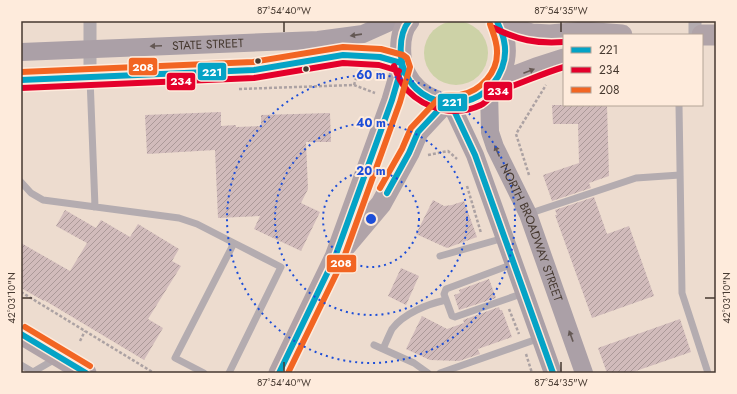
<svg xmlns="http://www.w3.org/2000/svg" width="737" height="394" font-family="Jost,sans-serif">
  <defs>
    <pattern id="building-hatch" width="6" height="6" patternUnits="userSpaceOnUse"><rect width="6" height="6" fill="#d1bbbb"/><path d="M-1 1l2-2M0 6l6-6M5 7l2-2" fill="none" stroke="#ab9998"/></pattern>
  </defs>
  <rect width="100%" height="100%" fill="#eddccf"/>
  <path fill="#cdd2a7" d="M424 53a32 32 0 1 1 64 0a32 32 0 1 1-64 0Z"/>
  <path fill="url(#building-hatch)" d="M552 105H607L609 176 589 183 591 188 552 201 543 175 579 163 578 124H553Z
    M221 112V126L236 125V127L261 126V115L330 113 331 142H306L308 189 301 203 320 212 301 251 254 229 260 216 218 218 215 150 147 154 145 115Z
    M594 197 607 234 629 226 654 296 592 318 555 215H557L555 210Z
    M433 200 444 206 452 205 464 201 477 237 447 248 416 234Z
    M65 210 96 228 101 220 130 237 138 224 179 249 172 261 181 266 148 319 163 328 144 360 44 300V301L21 288V243L70 271 87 243 56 226Z
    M401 268 419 276 406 305 388 296Z
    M489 279 496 298 459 310 454 295 460 293 459 290Z
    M499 307 500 310H502L512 337 478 349 480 354 459 361 430 360 406 349 422 316 447 329 464 323 463 320Z
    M680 319 691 352 630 373H607L598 348Z"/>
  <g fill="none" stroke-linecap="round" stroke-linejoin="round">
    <path stroke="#aca2a3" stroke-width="2.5" stroke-dasharray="3 2" stroke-linecap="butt" d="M354 85 358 72
      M239 89 354 85 375 93
      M428 155 448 151 457 159
      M529 175 516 134 546 85
      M467 186 481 233
      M21 292 154 373
      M509 309 519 334
      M80 341 85 331
      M526 354 532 373"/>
    <path stroke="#b4acb0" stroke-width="7" d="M90 78 95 207
      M679 105 682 293 708 373
      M21 182 31 193 43 200 179 218 197 224 234 243
      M528 214 636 178 680 175
      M440 256 504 238
      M513 264 446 289 444 294 452 316 455 317 524 293
      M374 345 414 363 428 373
      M383 349C386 342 389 335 392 329 404 313 428 304 446 300
      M21 365 33 372 57 358
      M204 373 175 358 234 243 281 267 229 373
      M440 373 540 338"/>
    <path stroke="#b4acb0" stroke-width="13" d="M90 21V77
      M695 21V35"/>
    <g stroke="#aba0a7" stroke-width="18">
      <path id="s1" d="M21 52 318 40 363 34 392 21"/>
      <path d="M21 80 254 70 343 55 380 57 401 63"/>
      <path id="s2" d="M489 90 490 132 495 147 528 214 584 373"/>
      <path d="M451 104 475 155 553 373"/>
    </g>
    <path stroke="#b0a3a8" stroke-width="21" d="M409 21C401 30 400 44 401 56 402 69 408 81 418 90 466 130 528 75 497 21
      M498 22 514 29 532 34 550 35 584 32 622 35
      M702 35H716
      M494 84 536 68 564 59
      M344 248 381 204 409 153 418 132 445 103
      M21 334 86 373
      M279 373 335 257 392 100 402 66"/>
    <defs>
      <path id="bus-1" d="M409 21C401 31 400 44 401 56 406 111 482 121 502 68 505 60 506 50 504 41 503 34 499 27 497 21
        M21 80 254 70 343 55 380 57 401 63
        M451 104 475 155 553 373
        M387 193 409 153 418 132 445 103
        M21 334 86 373
        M279 373 335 257 392 100 402 66"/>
      <path id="bus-2" d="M494 28C518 40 536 44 564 42
        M394 66C397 75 401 83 407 90 426 110 456 117 481 105 488 101 493 93 500 90 505 88 510 87 515 85 531 79 547 72 564 67
        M21 88 254 78 343 63 379 65 399 71"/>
      <path id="bus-3" d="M21 72 253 62 343 47 381 49 403 55 407 58 410 67 400 102 343 260 288 373
        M380 188 402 149 411 128 439 98C445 93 453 96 460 95 481 91 498 72 497 51 497 41 493 33 490 24
        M25 327 90 366"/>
    </defs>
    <use href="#bus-1" stroke="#feebdc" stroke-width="9"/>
    <use href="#bus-2" stroke="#feebdc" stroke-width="9"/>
    <use href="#bus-3" stroke="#feebdc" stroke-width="9"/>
    <use href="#bus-1" stroke="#04a3c6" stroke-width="6"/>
    <use href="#bus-2" stroke="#e4002b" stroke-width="6"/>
    <use href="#bus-3" stroke="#f26522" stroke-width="6"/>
  </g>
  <defs><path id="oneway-solid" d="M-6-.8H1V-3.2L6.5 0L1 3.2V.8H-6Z"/></defs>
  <g fill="#645854">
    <use href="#oneway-solid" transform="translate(356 35) rotate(172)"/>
    <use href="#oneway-solid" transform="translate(156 46) rotate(178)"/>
    <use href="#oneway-solid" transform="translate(497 151) rotate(-113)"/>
    <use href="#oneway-solid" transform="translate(571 336) rotate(-110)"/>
  </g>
  <use fill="#665954" href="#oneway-solid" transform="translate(529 71) rotate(-21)"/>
  <path fill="none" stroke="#463930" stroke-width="1.5" d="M284 22V32M561 22V32M22 298H32M705 298H715M284 362V372M561 362V372"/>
  <g fill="none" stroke="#1d4ed8" stroke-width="2" stroke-dasharray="2 4">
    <circle cx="371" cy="219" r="48"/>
    <circle cx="371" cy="219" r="96"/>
    <circle cx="371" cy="219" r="144"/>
  </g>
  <g fill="#463930" stroke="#feebdc" stroke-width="1.5">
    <circle cx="258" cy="61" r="3.5"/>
    <circle cx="306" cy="69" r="3.5"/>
  </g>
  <g text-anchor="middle" stroke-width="4" stroke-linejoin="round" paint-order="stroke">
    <g font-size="12" fill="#463930" stroke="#feebdc">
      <text dy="4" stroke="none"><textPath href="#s1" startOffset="187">STATE STREET</textPath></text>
      <text dy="4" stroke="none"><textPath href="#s2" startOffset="151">NORTH BROADWAY STREET</textPath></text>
    </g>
  </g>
  <circle cx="371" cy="219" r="6" fill="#1d4ed8" stroke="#feebdc" stroke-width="2"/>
  <g font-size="12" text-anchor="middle" font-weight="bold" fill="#1d4ed8" stroke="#feebdc" stroke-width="4" stroke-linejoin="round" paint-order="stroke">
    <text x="371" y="79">60 m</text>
    <text x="371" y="127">40 m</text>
    <text x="371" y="175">20 m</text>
  </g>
  <g stroke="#feebdc" stroke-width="1.5">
    <rect x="128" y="57" width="30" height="19" rx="4" fill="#f26522"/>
    <rect x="197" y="62" width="30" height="19" rx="4" fill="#04a3c6"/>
    <rect x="166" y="72" width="30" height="19" rx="4" fill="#e4002b"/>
    <rect x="483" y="81" width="30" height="20" rx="4" fill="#e4002b"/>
    <rect x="437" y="93" width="31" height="19" rx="4" fill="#04a3c6"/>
    <rect x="326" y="254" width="31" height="19" rx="4" fill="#f26522"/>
  </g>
  <g font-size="11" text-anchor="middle" font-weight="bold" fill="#fff">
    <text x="143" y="71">208</text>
    <text x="212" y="76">221</text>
    <text x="181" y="85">234</text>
    <text x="498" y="95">234</text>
    <text x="452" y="106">221</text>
    <text x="341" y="267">208</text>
  </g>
  <rect width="737" height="394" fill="none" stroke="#feebdc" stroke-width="44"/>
  <rect x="563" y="34" width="140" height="72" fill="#feebdc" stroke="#b4a497"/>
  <rect x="571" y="47" width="20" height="6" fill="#04a3c6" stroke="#b4a497"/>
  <text x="599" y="54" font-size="12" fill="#463930">221</text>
  <rect x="571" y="67" width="20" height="6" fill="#e4002b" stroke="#b4a497"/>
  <text x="599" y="74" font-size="12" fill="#463930">234</text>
  <rect x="571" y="87" width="20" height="6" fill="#f26522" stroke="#b4a497"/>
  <text x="599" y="94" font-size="12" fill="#463930">208</text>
  <rect x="22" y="22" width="693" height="350" fill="none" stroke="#463930" stroke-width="1.5"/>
  <g font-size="10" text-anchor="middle" fill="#463930">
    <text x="284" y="14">87°54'40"W</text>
    <text x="561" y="14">87°54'35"W</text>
    <text transform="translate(11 298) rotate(-90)" y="4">42°03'10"N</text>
    <text transform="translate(726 298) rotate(-90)" y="4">42°03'10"N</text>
    <text x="284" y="386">87°54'40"W</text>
    <text x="561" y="386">87°54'35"W</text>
  </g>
</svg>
